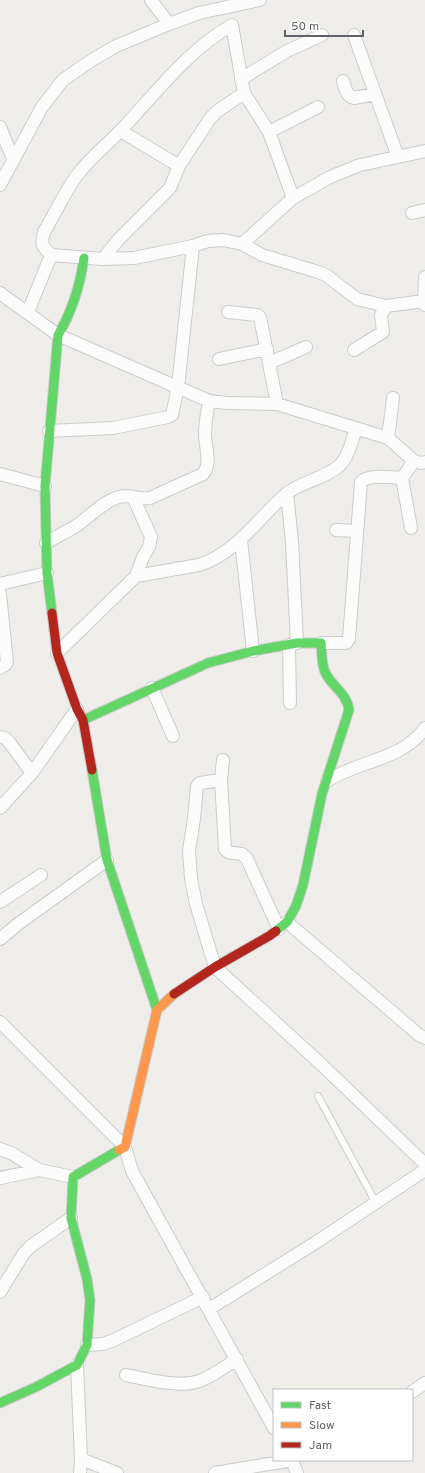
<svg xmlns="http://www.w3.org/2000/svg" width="425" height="1473" font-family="Overpass,sans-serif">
  <rect width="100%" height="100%" fill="#efeeea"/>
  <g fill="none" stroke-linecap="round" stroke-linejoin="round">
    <defs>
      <path id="lane" d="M318 1096 376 1203"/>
      <path id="street" d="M151 0 169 24
        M354 35 398 157
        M241 79 287 51 322 35
        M343 81C345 87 346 96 354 98L375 94
        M0 127 13 159
        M121 131 179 166
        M269 132 318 107
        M0 185 42 107 63 80 92 60 116 46 169 24 199 13 260 0
        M412 213 425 210
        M242 244 293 198 330 177 360 165 425 151
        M51 255 103 259 134 258 193 246 208 241 223 240 242 244 262 255 315 271 326 275 357 299 386 306 424 301 425 305
        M103 259 118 240 170 188 179 166 209 120 216 112 244 93
        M0 293 58 335 209 401 227 403 277 404 388 438 414 461 421 463 425 462
        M424 301 425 277
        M28 312 51 255C43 247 40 244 44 232 55 214 65 191 78 174 91 157 108 144 122 129 157 92 188 50 232 25L244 93 269 132 293 198
        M228 312 257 315 260 317 277 404
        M354 350 383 332 381 315 386 306
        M219 359 267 349
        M269 363 306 347
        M49 431 113 428 168 417 172 415 178 387 193 246
        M388 438 393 398
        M0 474 45 486
        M287 493 292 542 297 643
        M133 497 151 537 149 547 143 557 136 576
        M411 528 402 478 414 461
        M336 530 357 531
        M241 540 253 651
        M46 543C56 537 66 532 76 526 89 517 104 501 119 497 130 494 140 500 150 498L203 474C212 463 205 447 205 434 205 423 207 412 209 401
        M0 584 47 573
        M0 594 7 662 5 665 0 668
        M321 643H346L349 639 361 482C368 474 391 477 402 478
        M289 645 290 703
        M57 653 136 576 199 565C237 553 258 518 286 494 302 481 325 479 340 465 349 456 352 440 356 429
        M152 688 173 736
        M0 737 5 738 9 742 32 773
        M223 760 221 780 225 849C229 855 236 852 242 854L247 859 279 929
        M221 780 200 783 197 786 194 819 189 850 191 879 196 904 215 967 322 1065 425 1164
        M327 781C359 760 401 761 425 728
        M0 808 32 773 77 709
        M0 902 41 875
        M287 922 419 1035 425 1038
        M0 939 18 924 107 860
        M0 1022 125 1147 132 1171 274 1428
        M0 1149 11 1153 39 1170
        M0 1178 39 1170 73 1177
        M0 1292 24 1253 31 1246 71 1218
        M209 1309 315 1243 425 1170
        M87 1345 103 1344 114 1340 203 1297
        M77 1365 81 1459 80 1473
        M126 1375C147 1379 182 1389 202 1380 214 1375 226 1366 237 1359
        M412 1392 425 1383
        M81 1459 117 1473
        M292 1460 297 1473
        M215 1473 293 1460"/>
      <path id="fast" d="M52 613 47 573 45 486 58 335C73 310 80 286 84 258
        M83 720 208 663 253 651 297 643H321C322 653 321 665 326 674 333 687 347 694 349 710L322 794 303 885 296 906 287 922 276 931
        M92 770 107 860 157 1010
        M0 1403 36 1387 77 1365 87 1345 90 1300 87 1279 71 1218 73 1177 119 1150"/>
      <path id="slow" d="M119 1150 125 1147 157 1010 174 994"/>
      <path id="jam" d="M52 613 57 653 77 709 83 720 92 770
        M174 994 215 967 269 936 276 931"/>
    </defs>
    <use href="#lane" stroke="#cbcccc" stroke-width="8"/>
    <use href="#street" stroke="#cbcccc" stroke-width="14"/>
    <use href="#fast" stroke="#cacacb" stroke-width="11"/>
    <use href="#slow" stroke="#cacacb" stroke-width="11"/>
    <use href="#jam" stroke="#cacacb" stroke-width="11"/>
    <use href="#lane" stroke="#fdfcfc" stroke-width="6"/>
    <use href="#street" stroke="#fdfcfc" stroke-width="12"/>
    <use href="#fast" stroke="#63d668" stroke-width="9"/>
    <use href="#slow" stroke="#ff974d" stroke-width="9"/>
    <use href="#jam" stroke="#b3261e" stroke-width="9"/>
  </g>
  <rect x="273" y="1389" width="140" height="72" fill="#ffffff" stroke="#bfc1c3"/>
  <rect x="281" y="1402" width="20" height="6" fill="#63d668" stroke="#bfc1c3"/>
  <text x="309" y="1409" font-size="12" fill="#5f6368">Fast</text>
  <rect x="281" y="1422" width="20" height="6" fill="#ff974d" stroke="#bfc1c3"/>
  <text x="309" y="1429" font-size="12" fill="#5f6368">Slow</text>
  <rect x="281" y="1442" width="20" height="6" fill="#b3261e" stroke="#bfc1c3"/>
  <text x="309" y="1449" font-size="12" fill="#5f6368">Jam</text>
  <path d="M285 30v6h78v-6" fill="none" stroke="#5f6368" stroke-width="2"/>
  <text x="291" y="30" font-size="12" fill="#5f6368" stroke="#ffffff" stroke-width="3" paint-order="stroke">50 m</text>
</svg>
